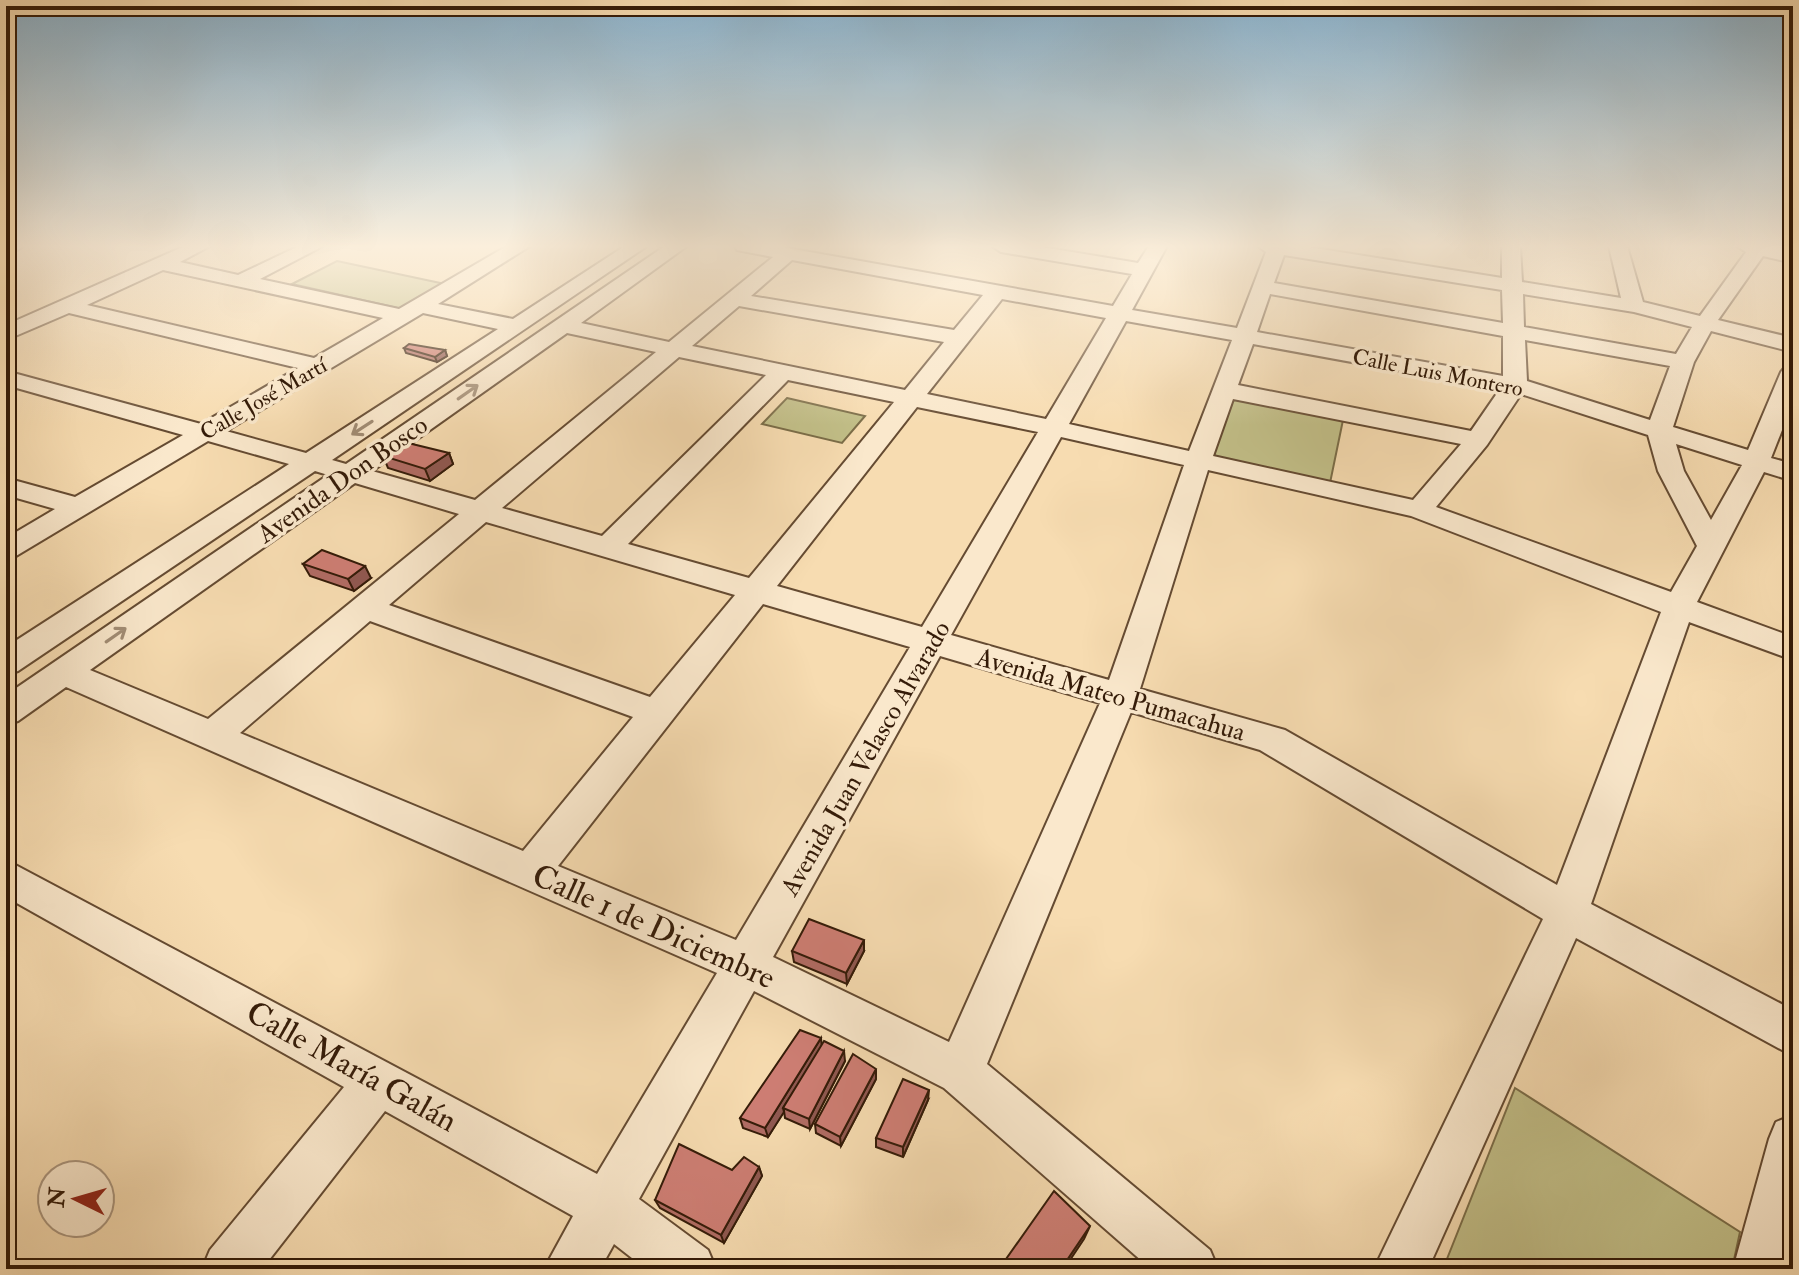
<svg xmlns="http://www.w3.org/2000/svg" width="1799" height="1275" font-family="'IM FELL Double Pica',serif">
  <rect width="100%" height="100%" fill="#f7dcb1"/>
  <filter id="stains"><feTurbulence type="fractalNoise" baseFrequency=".0025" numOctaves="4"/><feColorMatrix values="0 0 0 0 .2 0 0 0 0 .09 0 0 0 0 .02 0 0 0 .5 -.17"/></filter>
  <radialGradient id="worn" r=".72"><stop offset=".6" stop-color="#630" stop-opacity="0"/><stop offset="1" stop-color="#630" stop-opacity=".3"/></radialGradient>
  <path fill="#c2bf88" stroke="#7b6d48" stroke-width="2" d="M337 261 445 284 402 309 292 284Z
    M1234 397 1343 420 1330 483 1213 456Z
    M787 398 865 416 842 443 762 424Z
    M1515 1088 1740 1232 1732 1269H1443Z"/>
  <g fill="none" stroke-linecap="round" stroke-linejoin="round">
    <defs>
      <path id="minor" d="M6 246H24L6 256Z
        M185 246H210L180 262 238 275 299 246H323L260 279 399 309 507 246H530L438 304 513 319 625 246H647L332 460 346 464 665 246H687L581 323 669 342 773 257 737 250 735 246H776L1113 306 1132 274 1001 252 992 246H1036L1138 263 1149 246H1167L1132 310 1237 328 1266 252 1258 246H1302L1502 278V246H1520L1522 282 1621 298 1609 246H1627L1643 302 1700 316 1746 252 1737 246H1771L1793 251V263L1763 256 1718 320 1793 338V352L1711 331 1694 362 1673 427 1748 450 1781 372 1785 367 1793 365V402L1771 458 1793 464V481L1764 472 1697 602 1793 637V660L1689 622 1591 904 1793 1010V1056L1576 938 1428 1269H1374L1543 919 1260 750 1131 712 987 1064 1210 1250 1218 1269H1151L944 1088 754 991 639 1199 708 1250 716 1269H646L614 1244 600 1269H544L573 1216 385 1111 262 1269H202L210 1250 344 1087 6 897V860L597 1174 717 973 66 687 18 721 6 725V695L328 475 315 471 18 671 6 675V647L289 464 208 441 16 556 6 559V538L55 509 6 495V478L75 497 183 435 6 385V371L201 424 298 368 69 313 6 340V325ZM1284 255 1502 290 1503 323 1274 283ZM792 260 983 295 954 330 751 296ZM163 270 383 318 314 358 87 305ZM1270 294 1503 336V376L1257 332ZM1523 294 1634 312 1692 327 1676 354 1524 327ZM1002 299 1106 318 1046 419 927 394ZM739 306 944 342 905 390 692 346ZM423 313 498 329 306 453 226 431ZM1126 321 1232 340 1189 451 1069 424ZM567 333 656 352 475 500 372 471ZM1525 340 1670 366 1650 420 1527 381ZM1253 344 1500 389 1471 431 1238 385ZM679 357 766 375 602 536 502 508ZM788 380 894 402 749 578 628 544ZM1521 394 1648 435 1658 471 1697 546 1671 592 1436 507 1487 445ZM1233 399 1461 444 1413 500 1213 456ZM917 407 1038 432 922 627 777 586ZM1061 437 1184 465 1109 680 951 635ZM1676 444 1742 465 1711 520 1684 471ZM1208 470 1411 516 1661 612 1557 885 1285 730 1140 689ZM355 483 459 514 208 719 90 670ZM486 522 735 595 650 697 389 605ZM763 604 910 647 736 940 558 866ZM370 621 633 717 523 851 240 733ZM940 656 1100 703 949 1042 773 957Z
        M1793 1115V1242L1787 1269H1733L1769 1139 1776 1122Z"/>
    </defs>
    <use href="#minor" stroke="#654b32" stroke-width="4"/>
    <use href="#minor" fill="#fae8cc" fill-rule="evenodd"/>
  </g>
  <path fill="#b16c64" stroke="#341b08" stroke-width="2" d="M404 348 445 350 447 356 437 362 406 353Z
    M449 453 453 464 430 481 388 468 383 456Z
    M303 564 371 578 354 591 310 576Z
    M792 951H864L847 984 794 962Z
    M822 1045 845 1061 810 1129 785 1118 784 1111 768 1137 743 1128 740 1118Z
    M876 1079 841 1146 816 1133 815 1124Z
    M928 1100 903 1157 876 1147V1138Z
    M759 1167 762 1176 724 1243 660 1208 655 1200 732 1170Z"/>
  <path fill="#905851" stroke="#341b08" stroke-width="2" d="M445 350 447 356 437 362 435 357Z
    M449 453 453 464 430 481 425 469Z
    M365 566 371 578 354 591 348 579Z
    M864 940V951L847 984 846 973Z
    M821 1038 822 1048 783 1108 784 1112 768 1137 765 1128Z
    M844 1051 845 1061 810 1129 809 1119Z
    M876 1069V1079L841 1146 840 1137Z
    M929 1090 928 1100 903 1157V1147Z
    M759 1167 762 1176 724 1243 721 1235Z
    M1090 1226 1084 1239 1064 1269H1061Z"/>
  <path fill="#ce7e74" stroke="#341b08" stroke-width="2" d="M409 344 445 350 435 357 404 348Z
    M404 442 449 453 425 469 383 456Z
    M322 550 365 566 348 579 303 564Z
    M809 919 864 940 846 973 792 951Z
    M800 1030 821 1038 765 1128 740 1118Z
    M824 1041 844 1051 809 1119 783 1108Z
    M853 1054 876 1069 840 1137 815 1124Z
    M903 1079 929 1090 903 1147 876 1138Z
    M679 1144 732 1170 744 1157 759 1167 721 1235 655 1200Z
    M1054 1191 1090 1226 1061 1269H999Z"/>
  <defs><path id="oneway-shaft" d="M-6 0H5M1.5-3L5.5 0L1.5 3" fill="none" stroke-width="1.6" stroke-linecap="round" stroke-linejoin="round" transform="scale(2)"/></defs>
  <g stroke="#a18c74">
    <use href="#oneway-shaft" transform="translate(468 392) rotate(-35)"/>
    <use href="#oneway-shaft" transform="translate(362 428) rotate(147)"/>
    <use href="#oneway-shaft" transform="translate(116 635) rotate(-35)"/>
  </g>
  <linearGradient id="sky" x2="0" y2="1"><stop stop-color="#8bb6d3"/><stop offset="0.58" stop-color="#fbefdc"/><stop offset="1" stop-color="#fbefdc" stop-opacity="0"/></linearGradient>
  <rect width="1799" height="425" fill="url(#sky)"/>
  <g text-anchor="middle" stroke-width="7" stroke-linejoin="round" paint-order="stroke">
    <g font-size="22" fill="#341b08" stroke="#fae8cc">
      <text transform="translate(1438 372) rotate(11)" y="8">Calle Luis Montero</text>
      <text transform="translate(263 398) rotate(-30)" y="8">Calle José Martí</text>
    </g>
    <g font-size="26" fill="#341b08" stroke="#fae8cc">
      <text transform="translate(342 479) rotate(-35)" y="9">Avenida Don Bosco</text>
      <text transform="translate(1111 694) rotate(16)" y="9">Avenida Mateo Pumacahua</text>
      <text transform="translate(865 758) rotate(-60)" y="9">Avenida Juan Velasco Alvarado</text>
    </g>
    <g font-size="32" fill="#341b08" stroke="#fae8cc">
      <text transform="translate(654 926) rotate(24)" y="11">Calle 1 de Diciembre</text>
      <text transform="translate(352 1066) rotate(29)" y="11">Calle María Galán</text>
    </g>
  </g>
  <rect width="1799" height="1275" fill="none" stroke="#f7dcb1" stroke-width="32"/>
  <rect x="8" y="8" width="1783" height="1259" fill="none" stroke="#341b08" stroke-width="4"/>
  <rect x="16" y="16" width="1767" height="1243" fill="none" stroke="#341b08" stroke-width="2"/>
  <g transform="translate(76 1199) rotate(275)"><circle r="38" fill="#fae8cc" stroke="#ab967e" stroke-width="2"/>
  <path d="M0-6L14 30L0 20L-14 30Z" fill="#8f2418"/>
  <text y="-12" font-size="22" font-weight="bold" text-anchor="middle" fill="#341b08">N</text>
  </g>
  <rect width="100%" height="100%" filter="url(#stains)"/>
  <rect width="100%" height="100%" fill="url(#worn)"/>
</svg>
